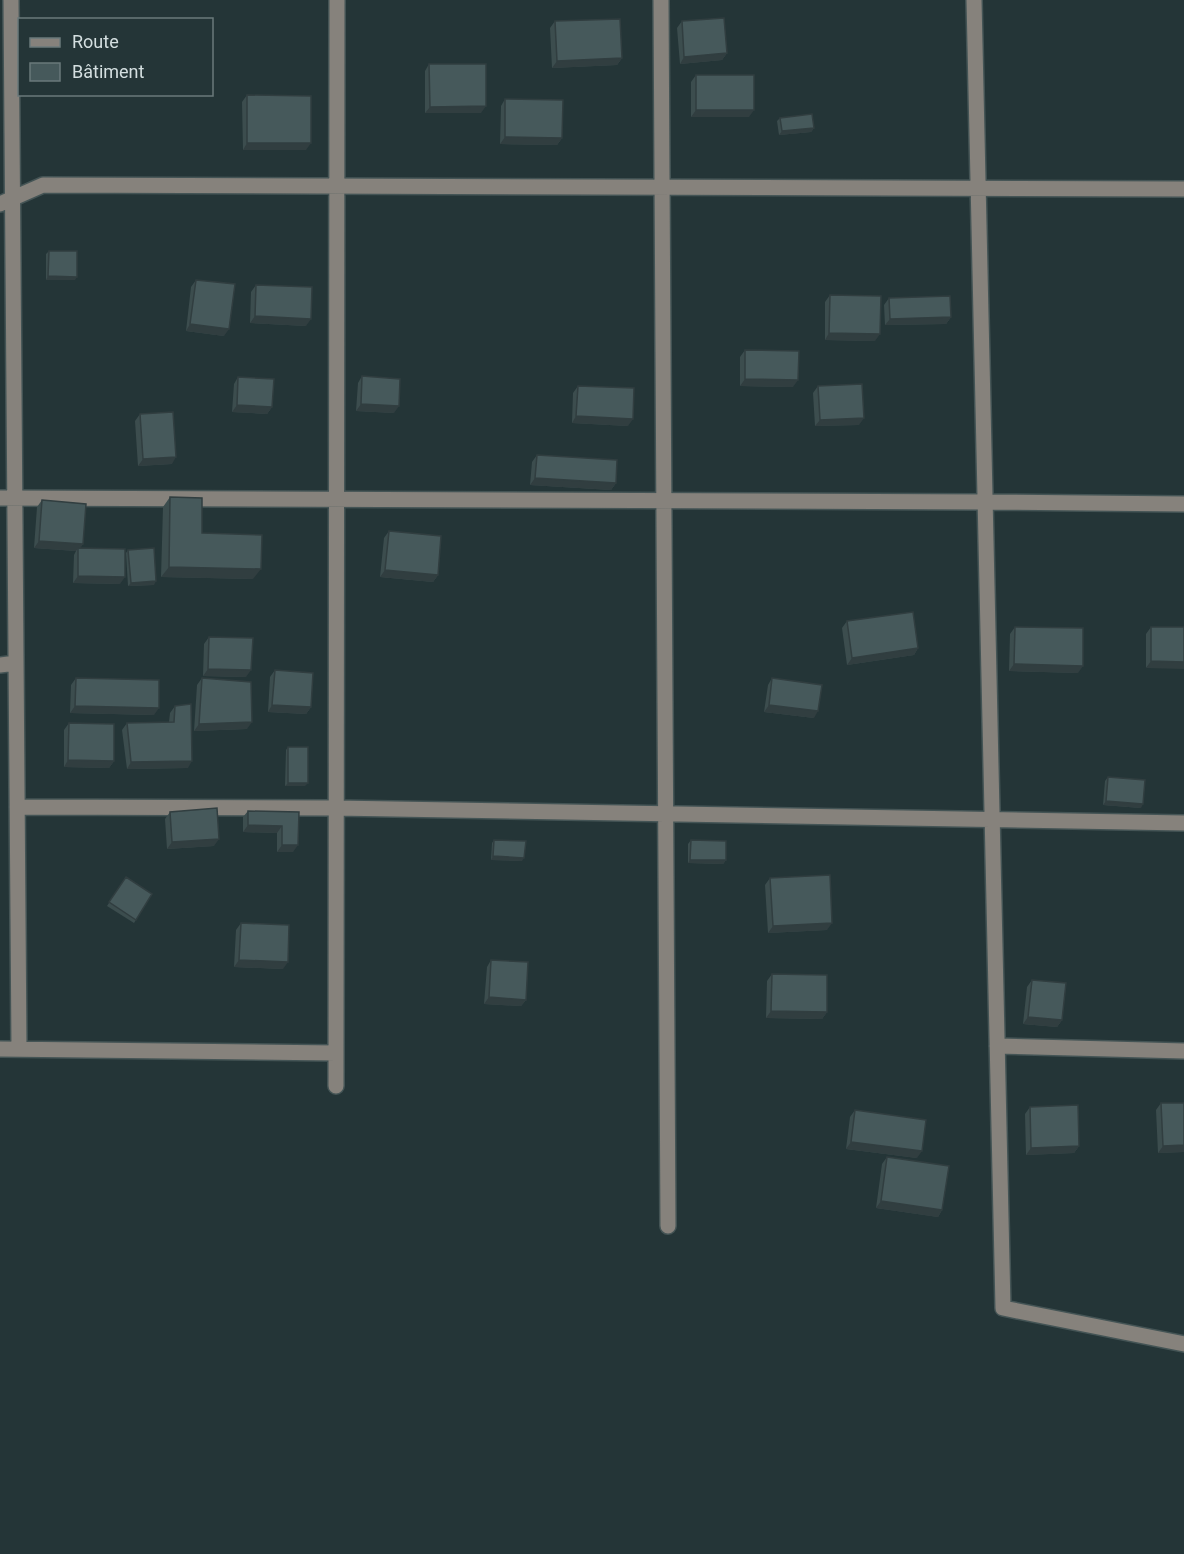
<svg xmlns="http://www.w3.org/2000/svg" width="1184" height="1554" font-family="Roboto,sans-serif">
  <rect width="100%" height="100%" fill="#243537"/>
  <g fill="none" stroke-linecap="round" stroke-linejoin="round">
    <defs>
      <path id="minor" d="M11 0 19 1049
        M661 0 668 1226
        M974 0 1003 1308 1184 1344
        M0 204 43 185 1184 189
        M0 498 985 502 1184 504
        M0 665 16 663
        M17 807 336 808 1184 823
        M997 1046 1184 1051
        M0 1049 336 1053
        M336 1086 337 0"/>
    </defs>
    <use href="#minor" stroke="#445455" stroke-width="18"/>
    <use href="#minor" stroke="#86827c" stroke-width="15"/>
  </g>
  <path fill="#3c4d4e" d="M555 21 622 58 617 65 552 68 550 28Z
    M682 21 727 53 722 60 680 64 677 28Z
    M429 64 481 113H425V71Z
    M696 75 749 117H691V82Z
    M247 95 306 150H243L242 102Z
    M505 99 562 138 557 145 500 144 501 106Z
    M780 118 814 128 811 132 779 135 777 121Z
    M49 251 75 280H46V254Z
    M196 280 224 336 186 331 191 287Z
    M256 285 306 326 250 323 251 292Z
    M830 295 875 341 825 340V302Z
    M889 298 951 317 946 324 885 325 884 305Z
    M745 350 793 387 740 386V357Z
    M362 376 394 413 356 411 358 383Z
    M238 377 272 407 267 414 232 412 234 384Z
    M578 386 628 426 572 423 573 393Z
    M818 386 859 425 815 426 813 393Z
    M140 414 172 464 138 466 135 421Z
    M537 455 616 483 611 490 530 485 532 462Z
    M170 497 202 533 253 579 161 577 163 507Z
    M42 500 83 544 80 548 120 584 73 583 74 555 76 551 34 548 37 507Z
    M389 531 438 575 433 582 380 577 384 538Z
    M128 550 154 585 128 586 126 553Z
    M847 621 918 648 914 655 847 665 842 628Z
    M1015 627 1078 673 1009 671 1010 634Z
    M1151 627H1184L1146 668V634Z
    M209 637 246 677 203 676 204 644Z
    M275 670 311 707 306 714 268 712 270 677Z
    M76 678 154 715 70 713 71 685Z
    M202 678 247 729 194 731 197 685Z
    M772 678 814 718 764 712 768 685Z
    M175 706 188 768 127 769 122 730 127 723 169 722 170 713Z
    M69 723 114 761 109 768 64 767V730Z
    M288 747 305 786H285L286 750Z
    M1108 777 1141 808 1103 805 1105 781Z
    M248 811 299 812 293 852H277V833L243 832V817Z
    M170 812 214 846 167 849 165 819Z
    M494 840 522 861 491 860 492 843Z
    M691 840 726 860 723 864 688 863V844Z
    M126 877 152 894 134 923 107 906Z
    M770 878 827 930 768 933 765 885Z
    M241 923 283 969 234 967 236 930Z
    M491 960 526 1000 521 1006 484 1004 487 967Z
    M772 974 827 1012 822 1019 766 1018 767 981Z
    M1032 980 1062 1020 1057 1027 1023 1024 1027 987Z
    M1161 1103 1184 1152 1158 1153 1156 1110Z
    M1030 1107 1079 1146 1074 1153 1026 1155 1025 1114Z
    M855 1110 917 1158 846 1149 850 1117Z
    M887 1157 942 1210 938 1217 876 1208 882 1164Z"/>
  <path fill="#313e40" d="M727 53 722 60 680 64 684 57Z
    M622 58 617 65 552 68 557 61Z
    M486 106 481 113H425L430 107Z
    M696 110H754L749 117H691Z
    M814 128 811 132 779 135 782 131Z
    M505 137 562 138 557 145 500 144Z
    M247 143H311L306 150H243Z
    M48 276 77 277 75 280H46Z
    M255 316 311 319 306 326 250 323Z
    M951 317 946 324 885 325 890 319Z
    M190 324 229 329 224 336 186 331Z
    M829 333 880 334 875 341 825 340Z
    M745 379 798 380 793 387 740 386Z
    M361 404 399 406 394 413 356 411Z
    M237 405 272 407 267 414 232 412Z
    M576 416 633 419 628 426 572 423Z
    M864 418 859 425 815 426 820 420Z
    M176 457 172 464 138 466 143 459Z
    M535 478 616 483 611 490 530 485Z
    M39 541 83 544 78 551V548L76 551 34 548Z
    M169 567 261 569 253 579 161 577Z
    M385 570 438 575 433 582 380 577Z
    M78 576 125 577 120 584 73 583Z
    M156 581 154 585 128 586 131 583Z
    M918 648 914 655 847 665 852 658Z
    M1151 661 1184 662V669L1146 668Z
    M1014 664 1083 666 1078 673 1009 671Z
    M208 669 251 670 246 677 203 676Z
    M272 705 311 707 306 714 268 712Z
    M769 705 818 711 814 718 764 712Z
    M75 706 159 708 154 715 70 713Z
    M252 722 247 729 194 731 199 724Z
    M68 760 114 761 109 768 64 767Z
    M192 761 188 768 127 769 131 762Z
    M288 783H308L305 786H285Z
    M1106 801 1143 804 1141 808 1103 805Z
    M248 825 282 826 277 833 243 832Z
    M219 839 214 846 167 849 172 842Z
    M282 845H298L293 852H277Z
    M493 856 524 858 522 861 491 860Z
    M690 860H726L723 864 688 863Z
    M832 923 827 930 768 933 773 926Z
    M239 960 288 962 283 969 234 967Z
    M489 997 526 1000 521 1006 484 1004Z
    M771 1011 827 1012 822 1019 766 1018Z
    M1028 1017 1062 1020 1057 1027 1023 1024Z
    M851 1142 922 1151 917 1158 846 1149Z
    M1184 1145V1152L1158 1153 1163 1146Z
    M1079 1146 1074 1153 1026 1155 1031 1148Z
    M881 1201 942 1210 938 1217 876 1208Z"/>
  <path fill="#46595b" stroke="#313e40" stroke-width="1.5" d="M724 18 727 53 684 57 682 21Z
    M620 19 622 58 557 61 555 21Z
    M429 64H486V106L430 107Z
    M696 75H754V110H696Z
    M247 95 311 96V143H247Z
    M505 99 563 100 562 138 505 137Z
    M812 114 814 128 782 131 780 118Z
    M49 251H77V277L48 276Z
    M196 280 235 284 229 329 190 324Z
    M256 285 312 287 311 319 255 316Z
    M830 295 881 296 880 334 829 333Z
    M950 296 951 317 890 319 889 298Z
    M745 350 799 351 798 380 745 379Z
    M362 376 400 379 399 406 361 404Z
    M238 377 274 379 272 407 237 405Z
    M862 384 864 418 820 420 818 386Z
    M578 386 634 388 633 419 576 416Z
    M173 412 176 457 143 459 140 414Z
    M537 455 617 460 616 483 535 478Z
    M170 497 202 498V533L262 535 261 569 169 567Z
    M42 500 86 504 83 544 39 541Z
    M389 531 441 536 438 575 385 570Z
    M78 548 125 549V577L78 576Z
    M154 548 156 581 131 583 128 550Z
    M913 612 918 648 852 658 847 621Z
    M1015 627 1083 628V666L1014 664Z
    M1151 627H1184V662L1151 661Z
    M209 637 253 638 251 670 208 669Z
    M275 670 313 673 311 707 272 705Z
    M76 678 159 680V708L75 706Z
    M202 678 251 682 252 722 199 724Z
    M772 678 822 685 818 711 769 705Z
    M191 704 192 761 131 762 127 723 174 722 175 706Z
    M69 723 114 724V761L68 760Z
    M288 747H308V783H288Z
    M1108 777 1145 780 1143 804 1106 801Z
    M217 808 219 839 172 842 170 812Z
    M248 811 299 812 298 845H282V826L248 825Z
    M494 840 526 841 524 858 493 856Z
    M691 840 726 841V860H690Z
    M830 875 832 923 773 926 770 878Z
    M126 877 152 894 136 920 109 902Z
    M241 923 289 925 288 962 239 960Z
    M491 960 528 962 526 1000 489 997Z
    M772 974 827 975V1012L771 1011Z
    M1032 980 1066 983 1062 1020 1028 1017Z
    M1161 1103H1184V1145L1163 1146Z
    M1078 1105 1079 1146 1031 1148 1030 1107Z
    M855 1110 926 1120 922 1151 851 1142Z
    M887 1157 949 1166 942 1210 881 1201Z"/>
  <rect x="18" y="18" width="195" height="78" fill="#243537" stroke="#6a797b" stroke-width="1.5"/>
  <rect x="30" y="38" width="30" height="9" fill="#86827c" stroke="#6a797b" stroke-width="1.5"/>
  <text x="72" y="48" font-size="18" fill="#d4dfe0">Route</text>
  <rect x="30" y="63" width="30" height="18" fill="#46595b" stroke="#6a797b" stroke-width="1.5"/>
  <text x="72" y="78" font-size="18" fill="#d4dfe0">Bâtiment</text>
</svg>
